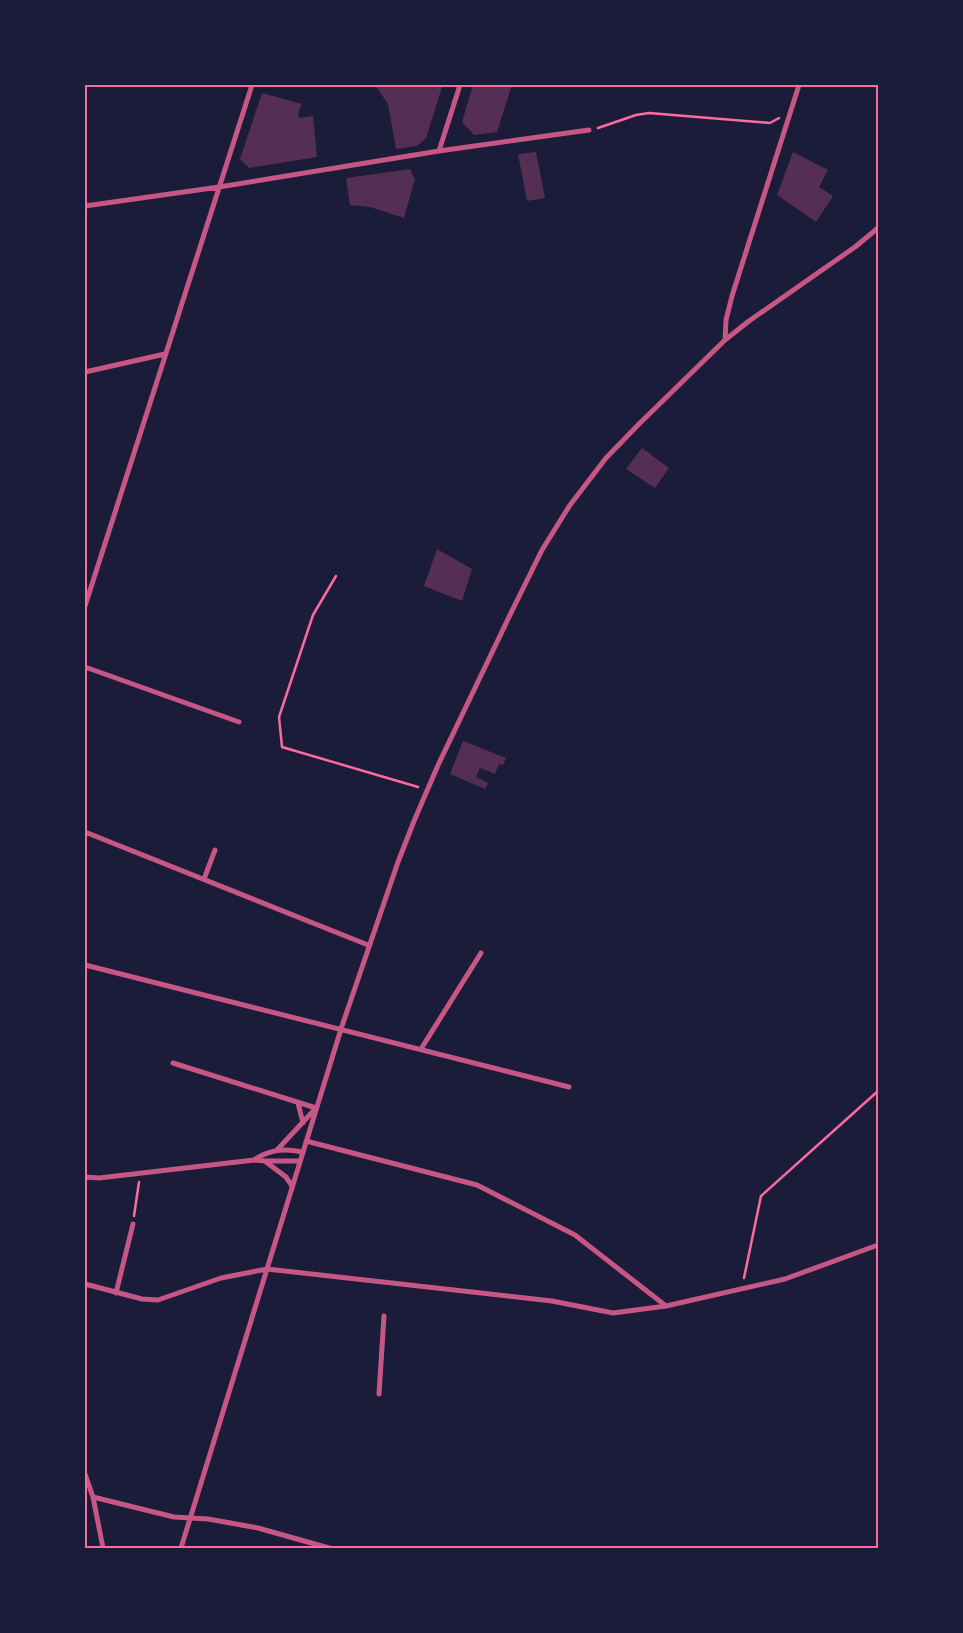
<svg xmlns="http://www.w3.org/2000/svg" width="963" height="1633" font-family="'Open Sans',sans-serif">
  <rect width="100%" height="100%" fill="#1b1b3a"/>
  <path fill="#542f53" d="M375 85H436L442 87 426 138 417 146 396 149 388 104Z
    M473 85H512L497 132 474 135 462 122Z
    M262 93 302 104 298 113 299 118 313 116 317 157 249 168 240 159Z
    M536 152 545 198 527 201 518 154Z
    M793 152 828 170 819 187 833 196 816 222 777 195Z
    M410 169 415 179 404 218 370 207 350 205 346 178Z
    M642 448 669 468 655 488 626 469Z
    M437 549 472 569 462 601 424 586Z
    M463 741 506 758 503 765 499 764 495 774 480 768 476 777 488 783 485 789 450 774Z"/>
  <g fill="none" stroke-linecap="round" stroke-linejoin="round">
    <path stroke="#ff6b9d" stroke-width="2.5" d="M598 128 636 115 649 113 770 123 779 118
      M336 576 313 615 279 717 282 747 418 787
      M134 1216 139 1182
      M744 1278 761 1196 878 1091"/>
    <path stroke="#c65784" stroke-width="5" d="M439 151 460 85
      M85 206 219 187 439 151 589 130
      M725 340 726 320 732 296 799 85
      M85 372 165 354
      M85 606 252 85
      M85 667 239 722
      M85 832 368 945
      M204 879 215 850
      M85 965 569 1087
      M421 1049 481 953
      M173 1063 316 1108 277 1150
      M298 1103 303 1123
      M306 1141 477 1185 575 1235 666 1306
      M254 1160C269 1149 285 1148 302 1152
      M266 1162 286 1177 292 1186
      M85 1177 99 1178 254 1160 265 1161H299
      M85 1284 142 1299 158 1300 221 1278 267 1269 552 1301 613 1313 666 1306 785 1279 878 1245
      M116 1293 133 1224
      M379 1394 384 1316
      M85 1474 93 1497 103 1548
      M93 1497 174 1517 208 1519 258 1528 329 1548
      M181 1548 341 1029 398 862 414 821 439 763 509 617 542 550 570 505 606 458 639 424 725 340 749 321 855 247 878 228"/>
  </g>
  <rect width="963" height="1633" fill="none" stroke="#1b1b3a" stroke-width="172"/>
  <rect x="86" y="86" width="791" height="1461" fill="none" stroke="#ff6b9d" stroke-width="2"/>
</svg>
